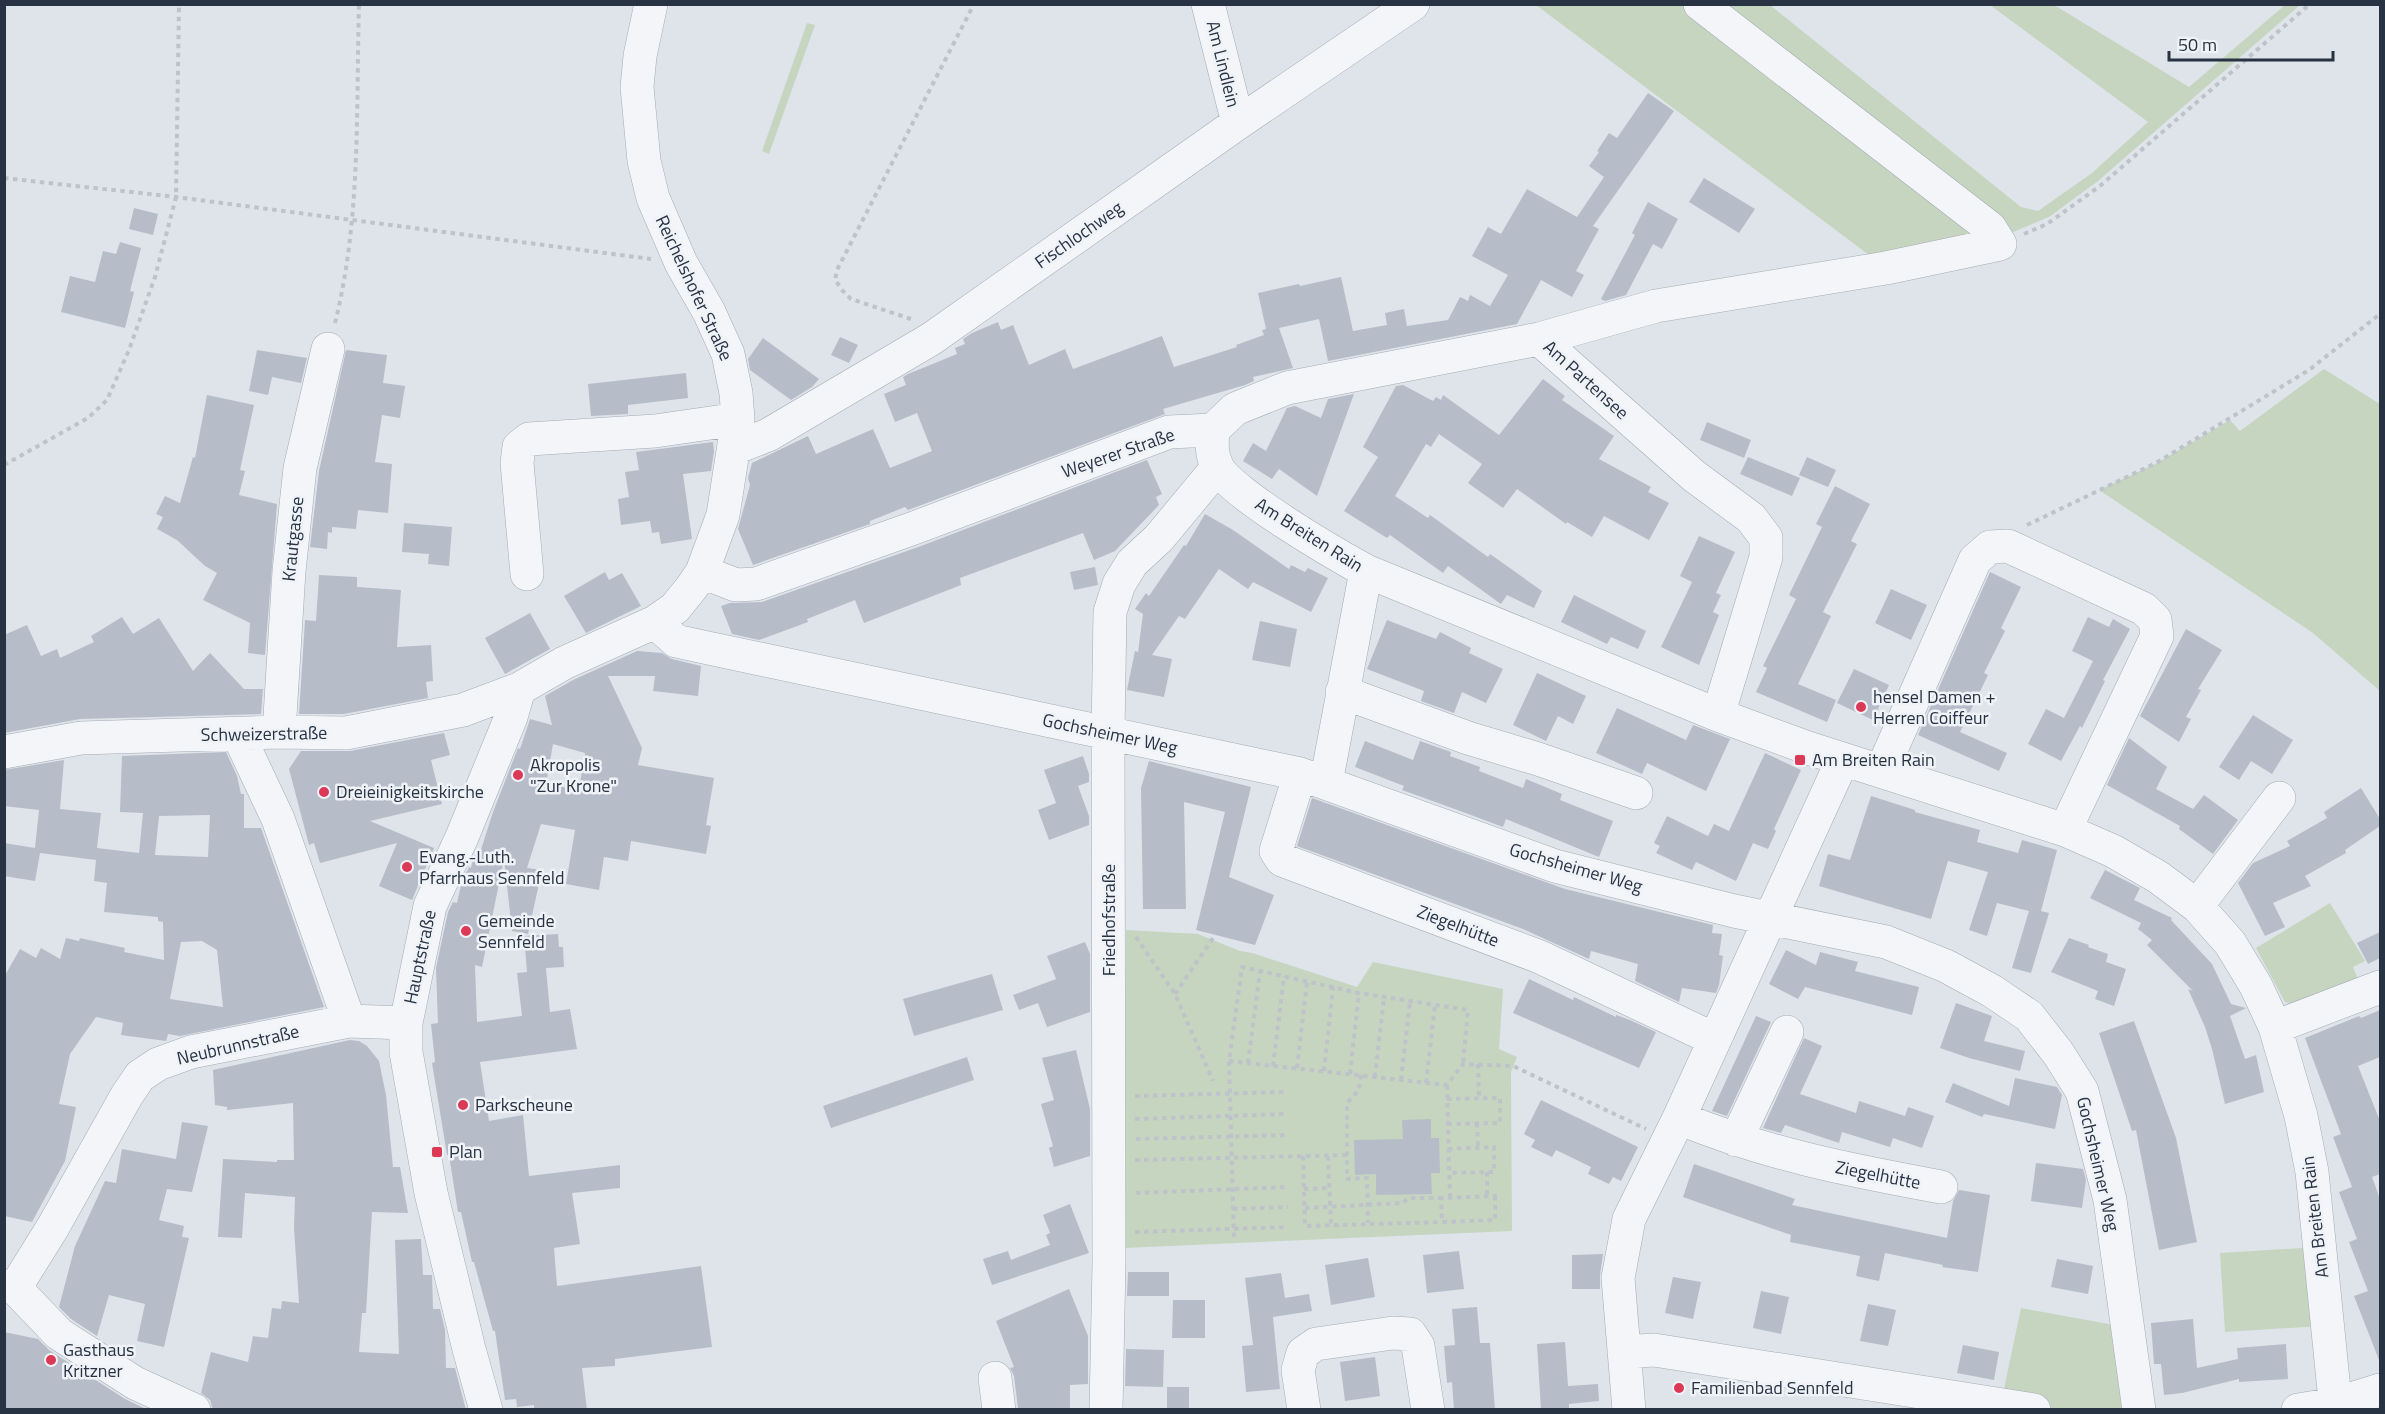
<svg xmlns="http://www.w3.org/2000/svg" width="2385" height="1414" font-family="'Titillium Web',sans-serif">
  <rect width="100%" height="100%" fill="#dfe4ea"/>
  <path fill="#c6d5c0" d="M1536 5H1770L2021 207 2038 211 2092 173 2148 122 1990 5H2054L2189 87 2285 5H2300L2098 181 2049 217 2006 235 1885 267Z
    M807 23 815 25 769 154 762 151Z
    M2324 369 2380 404V691L2313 633 2099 490 2155 464 2230 420 2240 431Z
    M2330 903 2365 961 2353 967 2358 979 2297 1005 2285 1002 2256 948Z
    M1126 930 1198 934 1240 951 1252 953 1357 987 1373 962 1503 989 1499 1049 1517 1057 1511 1072 1512 1231 1124 1248Z
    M2318 1247 2322 1326 2225 1332 2220 1253Z
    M2021 1308 2125 1327 2137 1409 2048 1410 2001 1403Z"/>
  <path fill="#b6bdc8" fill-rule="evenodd" d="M1648 93 1674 111 1593 226 1599 229 1576 271 1584 275 1572 297 1541 280 1517 324 1328 361 1319 319 1279 328 1293 368 1253 377 1254 381 1245 385 1163 409 1165 414 908 510 905 507 870 521V524L753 565 738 529 750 485 748 478 752 463 808 436 816 454 873 429 890 468 932 451 917 413 895 422 884 394 906 385 903 377 908 374 957 354 955 348 965 344 963 339 972 333 998 322 1001 330 1013 325 1029 365 1065 349 1073 369 1162 336 1174 367 1237 347 1236 345 1264 335 1262 330 1266 329 1258 293 1299 284 1300 286 1341 277 1353 331 1387 325 1385 313 1404 309 1407 326 1448 320 1460 297 1468 301 1470 295 1490 306 1508 275 1472 256 1488 227 1501 234 1527 189 1577 217 1604 177 1589 166 1599 152 1597 151 1609 133 1617 138Z
    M1704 178 1755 209 1739 233 1689 202Z
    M1648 202 1678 219 1662 249 1653 244 1626 295 1605 301 1601 299 1635 235 1632 233Z
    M134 208 158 214 153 235 129 229Z
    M120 242 141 248 130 291 134 292 125 328 61 312 70 276 95 282 103 251 116 254Z
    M840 337 858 345 849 363 831 355Z
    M763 338 819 379 812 387 791 400 750 370 748 359Z
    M257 350 307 358 301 383 272 377 268 395 249 391Z
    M346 350 387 355 383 383 405 386 400 418 382 415 375 462 392 464 388 513 358 510 356 529 332 527V533L328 532 327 549 310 547 319 471Z
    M686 373 688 398 628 405V414L591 416 588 384Z
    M1543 379 1565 396 1562 400 1614 436 1599 459 1651 487 1648 492 1669 503 1649 540 1604 516 1592 537 1567 522 1566 524 1517 489 1503 508 1468 483 1482 464 1439 434 1431 447 1426 444 1395 496 1428 518 1430 515 1488 557 1490 554 1542 591 1534 608 1507 595 1501 604 1448 566 1443 573 1390 535 1387 538 1344 511 1378 457 1363 447 1396 386 1403 385 1433 401 1436 397 1441 400 1443 395 1499 435Z
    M1354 394 1317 496 1279 469 1272 479 1243 461 1253 443 1266 451 1287 408 1295 406 1321 418 1328 399Z
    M207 395 254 405 240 470 245 471 239 495 277 504 265 655 248 653 250 623 203 600 217 573 205 566 177 540 157 529 163 517 156 514 165 496 180 503 193 457 195 458Z
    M1707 422 1751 440 1744 458 1700 440Z
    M713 442 714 451 711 471 683 474 692 539 661 544 659 532 652 533 650 521 621 525 618 499 629 497 625 472 639 470 636 452Z
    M1748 457 1800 478 1792 496 1740 474Z
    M1807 457 1836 470 1828 487 1799 475Z
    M1147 460 1162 494 1156 497 1159 505 1115 551 1094 560 1083 533 960 578 961 585 864 623 855 600 807 619 808 622 759 640 732 634 721 606 730 603 762 602 921 546Z
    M1835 486 1870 504 1851 541 1857 544 1823 612 1831 616 1798 684 1836 700 1827 722 1756 692 1767 668 1763 666 1796 599 1789 595 1822 527 1816 524Z
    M1205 514 1233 530 1289 569 1291 565 1305 572 1308 568 1328 578 1311 612 1253 582 1248 589 1219 569 1185 619 1179 616 1152 655 1172 659 1164 697 1127 690 1135 651 1138 652 1143 614 1135 609 1146 593 1149 596 1184 545 1186 546Z
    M404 523 452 527 449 566 428 564 429 554 402 552Z
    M1699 536 1735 552 1716 593 1721 595 1713 612 1719 615 1699 665 1661 647 1692 582 1680 576Z
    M1095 567 1098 585 1074 590 1070 572Z
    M605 572 609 580 622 573 641 606 586 633 564 596Z
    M1990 572 2021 587 2001 628 2005 631 1984 673 1988 675 1960 732 2007 753 1999 771 1918 735Z
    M319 575 357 577V587L401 590 397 647 431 645 433 681 426 682 428 698 344 714H299L305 620 316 621Z
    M1891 589 1927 605 1911 640 1875 623Z
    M1574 595 1646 631 1638 649 1611 637 1607 644 1561 622Z
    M530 613 550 649 505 674 485 638Z
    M122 617 133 634 159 618 193 671 210 653 244 689H263L261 714 80 719 4 733V635L27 625 41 656 57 649 60 658 94 642 91 636Z
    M2088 617 2109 627 2113 619 2130 629 2103 680 2105 681 2082 728 2080 726 2061 761 2028 744 2046 709 2064 718 2093 661 2072 651Z
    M1387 620 1436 639 1440 632 1471 648 1469 653 1503 669 1486 703 1462 692 1454 713 1421 701 1424 691 1367 669Z
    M1260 621 1297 629 1290 667 1252 660Z
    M2186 629 2222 650 2198 689 2201 690 2186 717 2191 719 2179 742 2140 716Z
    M637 651 662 653 672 659 701 666 698 696 653 691 655 676H608L642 748 638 765 714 778 706 825 711 826 706 854 631 841 628 861 604 857 599 890 566 884 575 830 541 824 527 868 542 870 528 934 512 931 504 859 482 967 475 965 477 1022 522 1016 517 973 527 972 524 936 558 934 559 947H563L564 967 546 968 550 1012 570 1009 577 1049 480 1062 489 1121 523 1115 529 1176 620 1165V1188L572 1193 580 1244 554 1248 557 1286 701 1266 712 1347 615 1359V1366L582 1368 587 1410H534V1405L517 1407 516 1399 505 1400 495 1331H493L474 1262H472L461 1212H458L449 1155H447L432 1063 435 1062 431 1024 438 1023 436 968 448 912 453 902 457 903 461 885 469 867 471 868 474 855 479 856 493 812 518 748 520 749 530 719 552 725 545 696 573 680ZM553 744 585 753 579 790 546 784Z
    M1854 669 1889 685 1873 720 1837 703Z
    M1537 673 1586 696 1573 724 1558 716 1546 741 1513 725Z
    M1617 708 1686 740 1693 725 1730 739 1706 791 1647 763 1642 774 1596 753Z
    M2253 715 2293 740 2272 774 2251 761 2239 780 2219 767Z
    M444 733 450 755 431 760 442 804 370 821 434 848 412 900 379 886 397 843 320 863 314 843 309 845 289 769 301 751H350Z
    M2129 738 2167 767 2156 789 2193 809 2204 795 2238 820 2213 854 2179 829 2180 826 2107 785Z
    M1365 741 1413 760 1420 741 1451 752 1450 756 1480 767 1479 771 1523 788 1526 779 1562 794 1560 800 1613 821 1599 857 1506 819 1503 827 1463 812 1402 790 1404 786 1355 767Z
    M226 752 237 776 241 794H244V828H261L324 1007 180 1036 168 1034 166 1041 121 1035 123 1023 96 1017 70 1054 59 1104 76 1107 65 1161 32 1222 4 1216V977L20 949 36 958 41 948 60 959 66 938 79 941 80 938 125 948 124 952 164 960 163 922 158 921V917L104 912 107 883 94 881 96 860 40 853 35 881 4 876V843L35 848 39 810 4 806V770L64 760 60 809 101 813 97 848 139 853 143 813 120 812 122 756ZM210 815 208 857 155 855 159 816ZM202 941 217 950 223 1007 170 999 181 942Z
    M1765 753 1801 770 1774 829 1776 831 1768 849 1753 843 1736 881 1696 862 1692 870 1656 853 1660 846 1654 843 1667 816 1708 836 1714 824 1729 831Z
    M1083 756 1089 774V782L1078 786 1089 816V825L1049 840 1038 810 1056 803 1044 770Z
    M1149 761 1251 787 1229 877 1274 895 1255 945 1196 930 1225 812 1184 802 1186 909H1143L1141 788Z
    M2361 788 2380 819V826L2345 850 2346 853 2305 876 2311 886 2273 903 2285 927 2265 936 2238 883 2253 863 2290 846 2287 841 2327 818 2324 812Z
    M1871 796 1915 810V812L1980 830 1977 842 2018 853 2022 840 2057 850 2041 911 2049 913 2031 973 2012 968 2029 911 1997 903 1987 936 1969 930 1988 872 1948 861 1931 919 1819 886 1828 854 1850 860Z
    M1312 798 1565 889 1713 925 1712 933 1722 934 1719 955 1723 956 1719 985 1716 993 1682 988 1679 1002 1635 981 1638 964 1591 951 1589 959 1523 929 1297 846Z
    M2105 870 2140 888 2134 900 2172 918 2171 920 2212 964 2231 1004 2246 1008 2230 1016 2245 1059 2256 1055 2264 1092 2225 1104 2212 1049 2205 1027 2188 989 2193 991 2147 945 2152 940 2138 929 2141 923 2090 898Z
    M2380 932V958L2368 964 2357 943Z
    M2069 938 2089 945 2088 947 2108 954 2106 962 2126 969 2114 1006 2095 999 2098 991 2051 972Z
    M1085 942 1090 954V1012L1047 1027 1038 1003 1019 1010 1013 995 1056 979 1047 956Z
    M1786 950 1816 965 1820 952 1858 962 1855 971 1919 987 1912 1015 1805 987 1798 999 1769 984Z
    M992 974 1003 1010 914 1036 903 999Z
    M1529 979 1573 1000 1574 997 1616 1017V1015L1630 1020 1656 1032 1639 1068 1513 1013Z
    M1956 1003 1992 1016 1984 1041 2025 1051 2020 1071 1969 1058 1940 1048Z
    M2380 1010V1057L2358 1066 2380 1121V1174L2372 1177 2380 1199 2379 1360 2354 1296 2368 1291 2349 1242 2357 1239 2339 1192 2352 1187 2333 1137 2341 1134 2305 1038 2359 1016 2361 1018Z
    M1756 1016 1771 1022 1727 1116 1712 1111Z
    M2134 1021 2176 1138 2197 1242 2159 1250 2136 1130 2132 1131 2099 1033Z
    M1804 1038 1822 1046 1800 1094 1856 1113 1859 1101 1905 1116 1908 1107 1934 1116 1922 1148 1893 1138 1890 1147 1842 1132 1839 1143 1785 1125 1781 1133 1763 1128Z
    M350 1040 359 1041 367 1046 379 1061 386 1095 393 1167H400L408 1213 372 1212 366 1313H362L359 1352 399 1354 395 1240 421 1239 423 1275H432L433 1309H440L445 1330 446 1368H455L466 1410H213L210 1400 201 1393 211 1352 248 1362 253 1336 268 1338 272 1308 281 1309 282 1301 299 1303 294 1228 295 1197 245 1193 242 1238 218 1237 223 1159 277 1162V1160H294L293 1103 227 1110V1107L215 1105 213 1070Z
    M1076 1050 1090 1109V1156L1054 1167 1049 1148 1053 1146 1041 1104 1054 1100 1042 1058Z
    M967 1057 974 1080 831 1128 823 1106Z
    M2015 1078 2057 1087 2062 1095 2055 1129 1984 1114 1982 1117 1945 1102 1953 1083 2009 1106Z
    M1541 1100 1638 1147 1621 1181 1613 1177 1609 1184 1588 1174 1591 1167 1556 1150 1552 1157 1531 1147 1535 1140 1524 1134Z
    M1431 1119V1138H1439L1440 1173H1431L1432 1194 1376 1195V1174L1355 1175 1354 1140 1403 1139 1402 1120Z
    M182 1122 208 1126 192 1192 167 1189 159 1220 184 1226 182 1237 189 1238 164 1347 137 1341 145 1304 109 1295 97 1336 71 1319 59 1307 75 1246 105 1181 116 1183 122 1149 176 1159Z
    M2036 1163 2083 1169 2086 1180 2082 1208 2031 1201Z
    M1694 1164 1795 1199 1792 1205 1947 1238 1953 1201 1959 1190 1990 1195 1978 1272 1942 1267 1943 1265 1885 1253 1879 1281 1856 1276 1860 1256 1790 1242 1791 1235 1683 1197Z
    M1070 1204 1089 1253 992 1285 983 1259 1008 1251 1011 1260 1050 1245 1046 1235 1050 1233 1043 1215Z
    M1459 1251 1464 1289 1427 1293 1423 1255Z
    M1603 1254 1600 1275V1289H1572V1255Z
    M1368 1258 1375 1297 1331 1305 1325 1265Z
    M2057 1259 2093 1266 2088 1294 2051 1287Z
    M1128 1272H1169V1296H1127Z
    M1281 1273 1285 1298 1309 1294 1312 1311 1273 1317 1280 1389 1246 1392 1242 1346 1253 1345 1245 1278Z
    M1673 1277 1701 1282 1693 1319 1665 1313Z
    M1069 1289 1088 1336V1384L1070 1385V1410L1018 1408 1014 1376 1010 1368 1014 1367 996 1321Z
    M1761 1291 1789 1297 1781 1334 1753 1328Z
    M1173 1300H1205V1338H1172Z
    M1868 1304 1896 1310 1888 1346 1860 1341Z
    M1477 1307 1480 1343H1490L1495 1410H1454L1452 1382 1447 1383 1444 1346 1455 1345 1452 1309Z
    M2193 1319 2197 1368 2238 1359 2237 1348 2286 1344 2288 1379 2239 1382V1379L2182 1393 2164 1395 2161 1364H2154L2151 1323Z
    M4 1332 38 1339 49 1350 125 1399 148 1410H4Z
    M1565 1342 1568 1386 1598 1384 1599 1401 1569 1404V1410H1541L1537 1344Z
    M1963 1345 1999 1352 1994 1380 1957 1373Z
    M1126 1349 1164 1350 1163 1387 1125 1386Z
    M1375 1357 1380 1396 1345 1401 1340 1362Z
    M1167 1387H1189V1410H1167Z"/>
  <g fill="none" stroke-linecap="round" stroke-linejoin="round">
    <defs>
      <path id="minor" d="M1208 4 1238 123
        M1539 339 1694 476 1751 518 1766 538V557L1718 715
        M1213 430C1212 443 1211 454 1217 466 1228 492 1337 555 1366 571L1718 715 1808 748 2065 830 2113 851 2158 877 2197 906 2230 943 2256 986 2275 1027 2301 1116 2312 1172 2336 1410
        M735 448 768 435 931 339 1238 123 1413 4
        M702 572 736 585 756 584 914 528 1169 432 1213 430 1235 409 1287 388 1539 339 1656 306 1886 268 2000 244 1990 228 1700 4
        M527 574 517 463 519 447 529 439 655 431 738 419
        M655 622 676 641 708 648 1300 774 1555 866 1734 911 1886 942 1946 966 1992 991 2029 1016 2058 1053 2082 1091 2110 1200 2139 1410
        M1342 692 1468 738 1538 759 1636 793
        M279 732 289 571 300 468 328 349
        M238 734 278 819 349 1021
        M4 752 81 738 279 732 346 733 463 710 519 689 564 663 655 622 675 608 692 587 702 572 723 515 738 419 736 393 728 354 709 312 681 263 653 198 644 161 637 87 640 56 651 4
        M1882 770 1975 560 1990 547 2008 546 2144 609 2155 620 2157 636 2065 830
        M1300 774 1276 851 1282 860 1540 957 1714 1039
        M1326 783 1366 571
        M2197 906 2279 798
        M2275 1027 2380 987
        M1679 1118C1766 1154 1849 1170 1941 1187
        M1736 1140 1787 1032
        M4 1286 15 1288 59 1334 135 1383 194 1410
        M15 1288 53 1227 127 1095 140 1076 158 1064 191 1052 349 1021 406 1023
        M1624 1352 1654 1350 2034 1410
        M995 1378 999 1410
        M486 1410 469 1349 431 1193 406 1052V1023L430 906 462 837 511 717 519 689
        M1106 1410 1109 1263 1108 734 1110 612 1119 584 1132 563 1159 538 1217 468
        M1304 1410 1298 1370 1303 1353 1316 1344 1393 1333 1410 1334 1418 1346 1428 1410
        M1629 1410 1618 1278 1629 1219 1679 1118 1843 759
        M2298 1410 2335 1404 2380 1390"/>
    </defs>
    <use href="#minor" stroke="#a4abb5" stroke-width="34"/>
    <path stroke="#bec2c9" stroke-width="4" stroke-dasharray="4.5 4.5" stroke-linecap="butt" d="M4 178 176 197 651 259
      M2024 234 2047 224 2100 186 2310 4
      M911 319 851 299 841 289 835 279 838 268 974 4
      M335 323C361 219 356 111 359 4
      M4 465 88 418 107 400 129 350 155 277 176 197 179 4
      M2027 525 2156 463 2309 370 2380 314
      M1136 937 1175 994 1213 1081
      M1175 994 1213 938
      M1229 1061 1447 1085 1463 1064 1513 1066 1646 1129
      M1248 1063 1260 971
      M1478 1064 1479 1099
      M1273 1066 1284 976
      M1297 1068 1307 982
      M1324 1071 1333 987
      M1350 1074 1359 993
      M1361 1075 1359 1090 1347 1103V1179L1367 1178 1368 1223
      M1375 1077 1384 997
      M1401 1080 1410 1001
      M1426 1083 1435 1005
      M1447 1085 1450 1198
      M1135 1096 1287 1092
      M1447 1099 1500 1098V1123L1447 1124
      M1135 1119 1287 1114
      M1477 1123 1478 1148
      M1136 1139 1289 1135
      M1448 1149 1494 1147V1172L1449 1173
      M1303 1156 1305 1226 1442 1222
      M1328 1156 1331 1225
      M1135 1160 1347 1155
      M1487 1172V1196
      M1304 1189 1329 1188
      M1136 1193 1288 1187
      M1495 1196V1220L1442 1222 1441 1198Z
      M1305 1208 1403 1203 1408 1198H1441
      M1233 1209 1288 1207
      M1135 1232 1288 1227
      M1234 1237 1229 1061 1242 967 1359 993 1468 1010 1463 1064"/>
    <use href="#minor" stroke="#f3f5f8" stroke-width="33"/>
  </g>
  <g fill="#db3956" stroke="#eff3f7" stroke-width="2">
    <circle cx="1861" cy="707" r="6"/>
    <rect x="1794" y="754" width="12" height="12" rx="3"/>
    <circle cx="518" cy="775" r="6"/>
    <circle cx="324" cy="792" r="6"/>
    <circle cx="407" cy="867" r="6"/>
    <circle cx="466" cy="931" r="6"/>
    <circle cx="463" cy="1105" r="6"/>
    <rect x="431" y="1146" width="12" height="12" rx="3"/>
    <circle cx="51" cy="1360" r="6"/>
    <circle cx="1679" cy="1388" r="6"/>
  </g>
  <g text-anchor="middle" stroke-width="5" stroke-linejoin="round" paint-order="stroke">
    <g font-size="18" fill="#273243" stroke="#eff3f7">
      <text transform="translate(1223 64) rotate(76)" y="6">Am Lindlein</text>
      <text transform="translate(1079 235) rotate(-35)" y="6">Fischlochweg</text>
      <text transform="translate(694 288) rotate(65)" y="6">Reichelshofer Straße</text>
      <text transform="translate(1586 380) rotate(42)" y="6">Am Partensee</text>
      <text transform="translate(1118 453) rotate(-19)" y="6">Weyerer Straße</text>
      <text transform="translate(1309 535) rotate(32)" y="6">Am Breiten Rain</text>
      <text transform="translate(293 539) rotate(-84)" y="6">Krautgasse</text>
      <text transform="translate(264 734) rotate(-1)" y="6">Schweizerstraße</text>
      <text transform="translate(1110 734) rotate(12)" y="6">Gochsheimer Weg</text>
      <text transform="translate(1576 868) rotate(16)" y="6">Gochsheimer Weg</text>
      <text transform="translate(1109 920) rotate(-90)" y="6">Friedhofstraße</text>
      <text transform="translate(1458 926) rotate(21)" y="6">Ziegelhütte</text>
      <text transform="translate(420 957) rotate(-78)" y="6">Hauptstraße</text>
      <text transform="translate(238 1045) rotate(-13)" y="6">Neubrunnstraße</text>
      <text transform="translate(2098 1164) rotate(77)" y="6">Gochsheimer Weg</text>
      <text transform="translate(1878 1175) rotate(11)" y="6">Ziegelhütte</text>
      <text transform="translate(2315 1217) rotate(-97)" y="6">Am Breiten Rain</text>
    </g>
    <g font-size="18" fill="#273243" stroke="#eff3f7" text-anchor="start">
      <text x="1873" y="703">hensel Damen +<tspan x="1873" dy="21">Herren Coiffeur</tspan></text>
      <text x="1812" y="766">Am Breiten Rain</text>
      <text x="530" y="771">Akropolis<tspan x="530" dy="21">"Zur Krone"</tspan></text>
      <text x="336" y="798">Dreieinigkeitskirche</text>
      <text x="419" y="863">Evang.-Luth.<tspan x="419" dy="21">Pfarrhaus Sennfeld</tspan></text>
      <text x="478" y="927">Gemeinde<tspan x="478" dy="21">Sennfeld</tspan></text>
      <text x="475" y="1111">Parkscheune</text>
      <text x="449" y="1158">Plan</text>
      <text x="63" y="1356">Gasthaus<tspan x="63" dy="21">Kritzner</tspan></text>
      <text x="1691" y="1394">Familienbad Sennfeld</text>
    </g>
  </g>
  <rect width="2385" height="1414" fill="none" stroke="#273243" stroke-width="12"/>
  <path d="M2169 51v9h164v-9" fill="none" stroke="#273243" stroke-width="3"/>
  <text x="2178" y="51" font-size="18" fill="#273243" stroke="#eff3f7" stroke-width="4.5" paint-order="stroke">50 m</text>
</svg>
